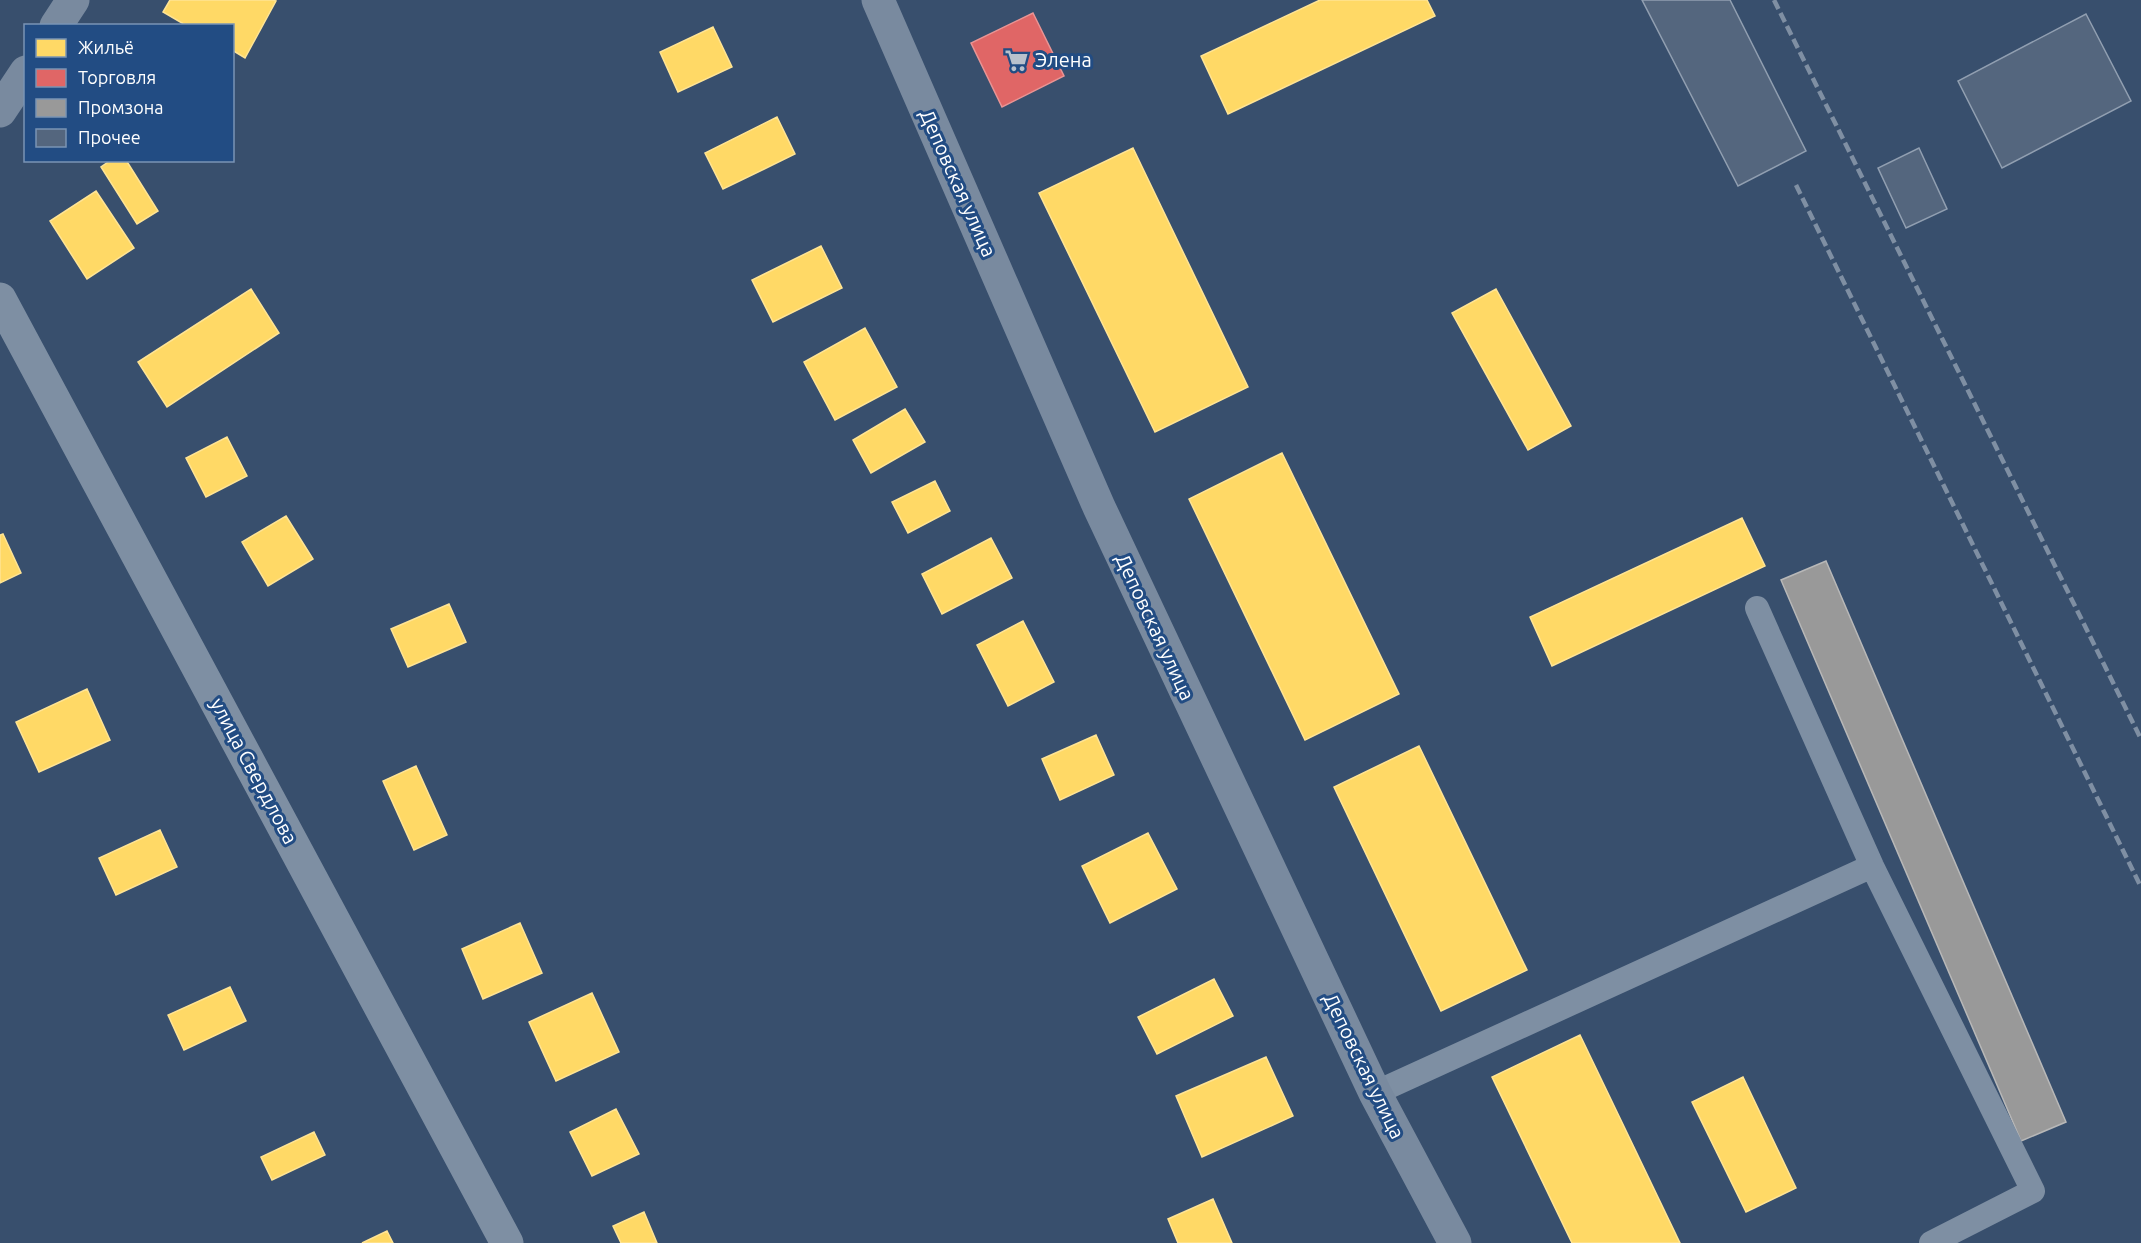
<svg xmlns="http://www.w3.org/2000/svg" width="2141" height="1243" font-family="Ubuntu,sans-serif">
  <rect width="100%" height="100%" fill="#384f6d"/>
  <path fill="#ffd966" stroke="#ffe494" stroke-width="1.5" d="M170 0H273L276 1 245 58 232 50V26H187L163 12Z
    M1320 0H1427L1435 16 1228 114 1201 56Z
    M713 27 732 67 678 92 660 52Z
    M777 117 795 154 723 189 705 153Z
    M1133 148 1248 387 1155 432 1039 193Z
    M111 160H126L158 211 137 224 101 167Z
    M96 191 134 248 87 279 50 221Z
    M821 246 842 288 773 322 752 280Z
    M251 289 279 333 167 407 138 362Z
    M1496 289 1571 426 1528 450 1452 313Z
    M865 328 897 387 835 420 804 362Z
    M905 409 925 442 871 473 853 440Z
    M227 437 247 476 206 497 186 458Z
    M1282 453 1399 694 1305 740 1189 499Z
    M935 481 950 511 908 533 892 502Z
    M286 516 313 559 268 586 242 542Z
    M1742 518 1765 566 1552 666 1530 617Z
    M3 534 21 573 0 583V535Z
    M991 538 1012 578 942 614 922 574Z
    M449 604 466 642 408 667 391 629Z
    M1023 621 1054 682 1008 706 977 645Z
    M87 689 110 740 39 772 16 722Z
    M1096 735 1114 775 1060 800 1042 759Z
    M1419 746 1527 970 1441 1011 1334 787Z
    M416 766 447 835 414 850 383 781Z
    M160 830 177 867 116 895 99 858Z
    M1148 833 1177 889 1110 923 1082 866Z
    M520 923 542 973 483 999 462 949Z
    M1214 979 1233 1016 1157 1054 1138 1017Z
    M230 987 246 1021 184 1050 168 1015Z
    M592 993 619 1052 556 1081 529 1022Z
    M1580 1035 1680 1243H1572L1492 1077Z
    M1266 1057 1293 1116 1202 1157 1176 1096Z
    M1743 1077 1796 1188 1746 1212 1692 1102Z
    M616 1109 639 1154 592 1176 570 1132Z
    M314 1132 325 1155 272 1180 261 1157Z
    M1213 1199 1232 1243H1178L1168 1219Z
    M644 1212 657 1243H621L613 1226Z
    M387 1231 393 1243H362Z"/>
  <path fill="#e06666" stroke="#e99494" stroke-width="1.5" d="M1033 13 1064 76 1002 107 971 43Z"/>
  <path fill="#999" stroke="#b8b8b8" stroke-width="1.5" d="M1826 561 2066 1122 2021 1141 1781 580Z"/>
  <path fill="#54667e" stroke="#919fb1" stroke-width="1.5" d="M1642 0H1730L1806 151 1738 186Z
    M2086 14 2131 101 2002 168 1958 81Z
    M1919 148 1947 209 1906 228 1878 168Z"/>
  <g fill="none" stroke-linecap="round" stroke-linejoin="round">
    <path stroke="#7e8fa3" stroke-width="24" d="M1757 608 1872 866 2033 1191 1931 1243
      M1375 1093 1872 866"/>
    <path stroke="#7e8fa3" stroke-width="33" d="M0 299 507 1243"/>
    <path stroke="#798a9f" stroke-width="33" d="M878 0 1099 507 1375 1093 1455 1243
      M56 26 73 0
      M0 111 26 72"/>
    <path stroke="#7f8fa3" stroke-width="4.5" stroke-dasharray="10 4.5" stroke-linecap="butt" d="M1774 0 2141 739
      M1796 185 2141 887"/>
  </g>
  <defs>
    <symbol id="supermarket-bare" viewBox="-9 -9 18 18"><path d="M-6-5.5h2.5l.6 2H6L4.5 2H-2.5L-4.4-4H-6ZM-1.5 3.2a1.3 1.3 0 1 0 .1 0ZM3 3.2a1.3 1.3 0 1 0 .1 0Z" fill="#b9c1cc" stroke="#224c83" stroke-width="2.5" paint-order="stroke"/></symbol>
  </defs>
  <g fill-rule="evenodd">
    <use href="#supermarket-bare" x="1000" y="44" width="33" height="33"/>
  </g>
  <g text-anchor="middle" stroke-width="6" stroke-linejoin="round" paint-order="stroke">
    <g font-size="20" fill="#fff" stroke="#224c83" text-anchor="start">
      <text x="1035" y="67">Элена</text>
    </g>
    <g font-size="20" fill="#fff" stroke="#224c83">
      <text transform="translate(958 183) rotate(66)" y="7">Деповская улица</text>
      <text transform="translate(1155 627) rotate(65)" y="7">Деповская улица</text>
      <text transform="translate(254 771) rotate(62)" y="7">улица Свердлова</text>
      <text transform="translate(1364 1066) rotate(64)" y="7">Деповская улица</text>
    </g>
  </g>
  <rect x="24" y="24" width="210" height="138" fill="#224c83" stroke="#7a94b5" stroke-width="1.5"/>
  <rect x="36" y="39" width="30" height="18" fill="#ffd966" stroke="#7a94b5" stroke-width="1.5"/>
  <text x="78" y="54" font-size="18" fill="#ffffff">Жильё</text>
  <rect x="36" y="69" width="30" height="18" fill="#e06666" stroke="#7a94b5" stroke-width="1.5"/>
  <text x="78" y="84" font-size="18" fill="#ffffff">Торговля</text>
  <rect x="36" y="99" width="30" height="18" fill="#999999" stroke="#7a94b5" stroke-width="1.5"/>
  <text x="78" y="114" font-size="18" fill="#ffffff">Промзона</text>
  <rect x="36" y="129" width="30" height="18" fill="#54667e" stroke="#7a94b5" stroke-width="1.5"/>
  <text x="78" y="144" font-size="18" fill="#ffffff">Прочее</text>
</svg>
